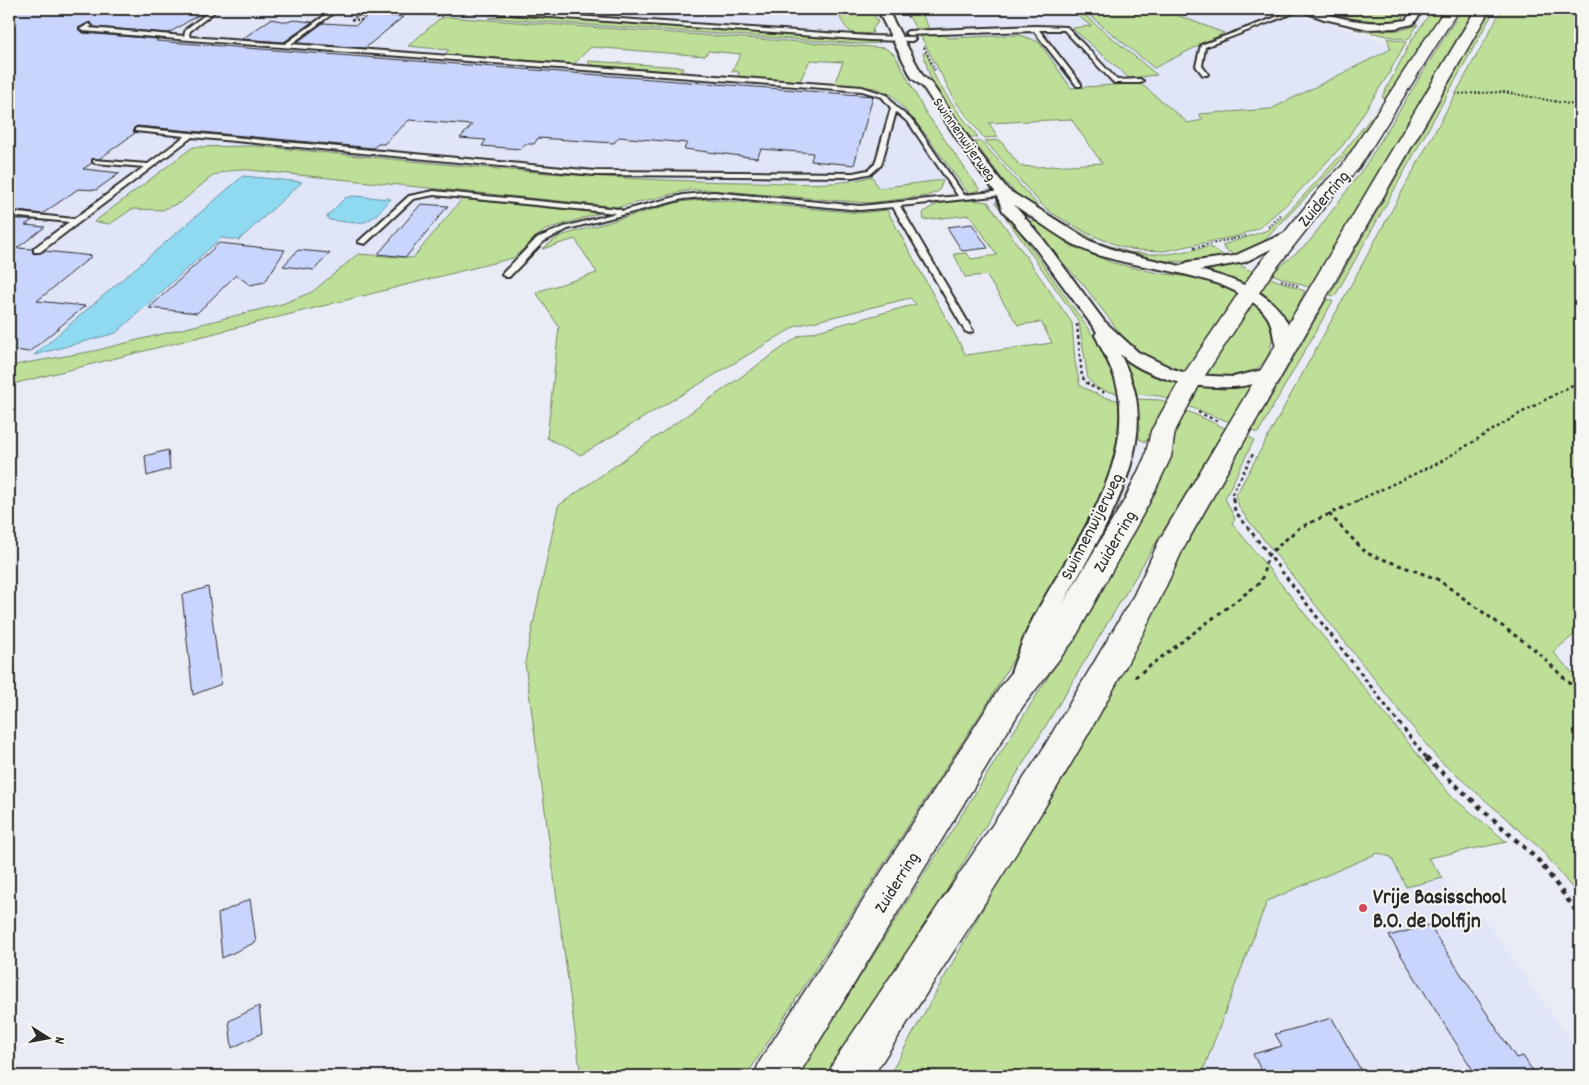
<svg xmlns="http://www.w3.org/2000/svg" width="1589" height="1085" font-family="Dekko,sans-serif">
  <rect width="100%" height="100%" fill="#e9ecf5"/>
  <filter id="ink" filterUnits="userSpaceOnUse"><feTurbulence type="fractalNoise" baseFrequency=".02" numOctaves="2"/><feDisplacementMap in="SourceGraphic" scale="10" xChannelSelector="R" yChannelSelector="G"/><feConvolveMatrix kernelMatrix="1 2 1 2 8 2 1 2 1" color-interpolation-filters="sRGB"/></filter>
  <g filter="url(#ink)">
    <path fill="#e0e5f7" d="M9 9H836L847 31 845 46 446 17 439 19 409 46 449 49 446 54 876 88 892 95 900 103 924 132 957 178 878 188 872 176 858 181 675 182 593 178 255 146 193 147 95 222 110 224 132 209 162 210 181 202 211 177 220 173 239 169 467 192 413 258 358 254 312 292 282 304 94 351 9 366Z
      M919 9H1069L1091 27 1073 29 1149 68 1077 9H1280L1390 44 1392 48 1271 109 1200 114 1204 120 1188 123 1140 83 1071 88 1039 42 1020 35 947 38 932 34Z
      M1331 727 1435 866 1470 919 1482 916 1580 1054V1076H1201Z"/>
    <path fill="#bedf98" stroke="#748562" d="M836 9H871L878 22 872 30 873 33C847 36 847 31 836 9Z
      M905 9H919L930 30 917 31Z
      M1069 9H1077L1157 75 1129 78 1072 28 1091 26Z
      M1082 9H1161L1224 33 1154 68Z
      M1367 9H1409L1401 20C1380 23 1361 25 1342 15H1357Z
      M1433 9H1445L1354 147 1262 243 1236 256 1224 249 1223 245 1268 230 1293 207 1341 155 1386 99 1382 97 1411 41Z
      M1462 9H1474L1311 288 1271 274 1309 242 1365 166Z
      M1491 9H1495L1335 296 1330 295Z
      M1502 9H1580V630L1553 652 1580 681V898L1541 849 1437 758 1245 516 1239 507 1236 495Z
      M509 15 876 40 879 43 862 44 489 18Z
      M446 17 885 48 895 55 924 110 980 190 968 193 924 132 892 95 876 88 834 84 843 62 810 60 800 81 738 77 739 72 732 71 741 54 708 51 705 56 591 47 574 64 445 54 449 50 408 46 439 19Z
      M1418 24 1408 40 1354 29C1376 29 1398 35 1418 24Z
      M945 33 948 38 1020 35 1039 42 1071 88 1140 83 1188 123 1203 120 1199 114 1271 109 1391 49 1387 38 1406 42 1388 75 1343 145 1288 203 1259 228 1238 236 1164 251 1137 250 1122 247 1089 234 1050 212 1040 203 985 141 1000 140 1020 166 1036 167 1102 163 1071 119 989 123 998 137 984 138 956 102 920 35Z
      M923 53H926C931 61 932 71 936 79 948 99 963 118 978 137H969L939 94 931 80Z
      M589 61 683 67 681 72 591 65 588 62Z
      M981 141 1041 209 1098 242 1129 252 1148 254H1169L1210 247 1228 258 1201 263 1151 260 1091 243 1035 209 1021 198 1004 181 974 142Z
      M255 146C419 161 583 181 748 182 786 182 837 188 872 176L878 188 943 180 939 191 927 196 868 203 710 190H689L619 207 239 169 220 173 211 177 181 202 162 210 132 209 110 224 94 222 193 147Z
      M462 199 600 213 545 230 513 258 9 385V366L94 351 282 304 312 292 358 254 413 258Z
      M707 199 860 213 887 210 966 355 1052 343 1041 322 1018 325 986 275 965 277 954 254 967 253 971 259 997 255 970 215 924 220 923 213C937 199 969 199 988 202L1072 323 1075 362 1080 386 1103 397 1121 401 1123 421 1110 480 1031 628 989 701 746 1076H581L525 663 558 506 799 336 916 304 910 298 796 326 581 455 547 438 559 327 536 292 597 273 575 239 542 249 560 236 679 202Z
      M995 202 1001 205 1094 337 1108 359 1120 394 1098 389 1088 379 1079 322Z
      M1031 221 1041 223 1071 246 1113 263 1158 273 1198 278 1217 283 1240 293 1188 374 1162 366 1144 356 1127 342 1082 283 1035 233 1030 224Z
      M1238 264 1255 273 1243 287 1206 271 1207 269Z
      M1268 277 1305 291 1289 323 1277 310 1256 294Z
      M1327 299 1333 301 1258 433 1252 431Z
      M1251 300C1256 306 1266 313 1269 321 1277 340 1269 364 1250 373 1236 380 1215 377 1200 378Z
      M1127 360 1182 383 1171 400 1160 396 1135 394 1125 365Z
      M1197 384 1232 388 1252 385 1230 422 1187 406Z
      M1137 399 1161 400 1169 404 1146 442 1139 439Z
      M1185 410 1225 428 835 1076H798L1063 653Z
      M1248 436 1254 440 1225 498 1235 519 1232 523 1451 796 1507 842 1428 858 1443 878 1406 887 1391 857 1378 853 1267 901 1201 1076H889Z"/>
    <path fill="#90daf1" stroke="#6894a2" d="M243 176 302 182 239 240 221 238 116 333 34 355Z
      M353 196 391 199C365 228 367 224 329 220L327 216 345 198Z"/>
    <path fill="#cad5fd" stroke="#2b2b2b" d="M9 9H152L203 12 169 33 94 27 90 22 78 28 83 33 158 39 156 41 873 96 854 165 811 161 813 153 761 149 757 158 684 149 687 143 619 137 614 143 538 138 534 144H525L521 149 482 146 486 140 460 138 472 125 409 120 384 144H378L373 148 137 126 133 129 135 133 99 159H92V163L83 169 120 173 96 190 78 189 42 214 9 210Z
      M370 14 403 17 365 48 296 43 323 23 356 25Z
      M271 19 287 22 294 20 312 22 284 42 242 39Z
      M421 204 448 206 406 257 378 254Z
      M9 218 33 220 25 225 45 227 17 248 32 249 34 254 45 251 92 256 37 301 85 306 29 352 9 349Z
      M972 224 988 248 962 251 947 227Z
      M219 243 285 250 265 282 250 285 236 275 197 313 149 308Z
      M298 250 330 253 314 270 283 266Z
      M168 450 170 469 147 476 145 456Z
      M208 587 221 684 193 695 182 595Z
      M250 899 256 942 222 958 218 914Z
      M1429 925 1516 1058 1523 1056 1536 1076H1488L1485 1072 1476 1075 1389 936Z
      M259 1006 262 1033 232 1048 229 1021Z
      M1332 1018 1364 1076H1264L1253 1054 1282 1046 1275 1034Z"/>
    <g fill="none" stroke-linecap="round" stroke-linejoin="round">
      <defs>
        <path id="lane" d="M213 9H218L190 31 189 35 190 37 285 44 334 9H339L291 44 862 87 887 95 896 107 913 121 964 195 1003 191 1006 193 1003 195 900 206 973 331 969 333 965 331 893 207 860 210 713 196 683 199 568 229 543 242 509 277H506L502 275 503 273 537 238 564 227 616 213 434 195 413 199 365 244 358 242 409 196 434 191 619 209 622 211 683 195 713 192 860 206 958 196 909 123 896 112 881 165 872 173 853 177 595 175 192 137 40 252H34V248L69 222 9 216V212L74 219 144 167 95 163 93 162V160L148 164 185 136 135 131V129L137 128 595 171 853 173 868 170 875 164 891 108 882 97 862 91 189 40 83 31 80 29 89 24 92 26 89 28 184 36 186 29Z
          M451 9H471L869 36 912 37 915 39 912 41 869 40 453 10Z
          M1298 9H1304L1205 47 1202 66 1208 74 1207 75H1203L1196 66 1201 45Z
          M1035 26 1067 27 1117 80 1140 79 1143 81 1140 83H1114L1064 30H1039L1081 84V86H1077L1034 31 908 35 905 33 908 31Z"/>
        <path id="street" d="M877 9H887L923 76 931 83 974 146 1008 190 1090 241 1123 253 1181 266 1188 262 1234 256 1287 232 1292 231 1299 235 1245 262 1200 270C1232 279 1274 291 1288 325 1291 332 1292 340 1293 348L1291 352H1279C1270 337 1277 324 1260 308 1220 271 1145 271 1095 254 1065 243 1040 222 1014 205L1043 239 1104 321 1138 352 1173 369 1192 375 1233 377 1271 368 1277 369 1279 373 1277 377C1263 381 1246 387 1232 387 1197 389 1146 379 1120 354 1126 366 1132 379 1135 393 1151 463 1096 542 1064 602 1050 627 1042 653 1030 679L1022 682 1014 679 1011 672C1018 654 1024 636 1033 619 1068 551 1130 477 1119 395 1116 374 1104 354 1095 335L1097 332 1033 245 1003 211 996 193 965 151 923 87 912 78Z
          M1296 9C1312 8 1327 14 1342 18 1364 23 1384 24 1406 20L1414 9H1424L1413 24 1395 28 1368 29 1324 19Z"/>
        <path id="secondary" d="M1445 9H1459L1358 169 1339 188 1270 276 1202 380 1175 431 1171 457 1149 503 1074 640 1023 706 798 1076H754L760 1061 1001 686 1052 622 1124 501 1145 457 1151 431 1183 375 1255 269 1327 180 1342 166Z
          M1476 9H1490L1183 549C1101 735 982 905 873 1076H828L834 1061 1038 757 1134 595 1160 539Z"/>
      </defs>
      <use href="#lane" stroke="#2b2b2b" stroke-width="4"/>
      <use href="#street" stroke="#2b2b2b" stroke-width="4"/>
      <use href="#secondary" stroke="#2b2b2b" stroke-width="3"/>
      <path stroke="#2b2b2b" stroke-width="2" stroke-dasharray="2 2" stroke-linecap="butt" d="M903 9 909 19
        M357 16 367 17
        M351 20 367 10 443 16
        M352 20H362
        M924 47 935 70
        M1455 94 1504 92 1580 106
        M1268 227 1282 214
        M1194 248 1246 236
        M1281 280 1298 286"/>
      <path stroke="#2b2b2b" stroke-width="2.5" stroke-dasharray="3 3" stroke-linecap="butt" d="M1077 324 1082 377 1089 385 1107 394
        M1198 412 1217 421
        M1233 500 1232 494 1254 452
        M1359 500 1440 462 1519 414 1580 381"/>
      <path stroke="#2b2b2b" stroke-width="3" stroke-dasharray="4 4" stroke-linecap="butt" d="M1233 499 1235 511 1427 759
        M1329 514 1366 553 1437 579 1534 649 1580 693
        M1135 677 1261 582 1268 555 1299 528 1362 499"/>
      <path stroke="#2b2b2b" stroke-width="4.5" stroke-dasharray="5 5" stroke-linecap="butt" d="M1426 758 1539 861 1580 916"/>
      <use href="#lane" fill="#f6f6f2" fill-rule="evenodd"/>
      <use href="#street" fill="#f6f6f2" fill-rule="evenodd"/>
      <use href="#secondary" fill="#f6f6f2" fill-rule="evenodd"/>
    </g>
  </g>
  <circle fill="#d1495b" stroke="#f6f6f2" stroke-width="2" cx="1363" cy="908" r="5"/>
  <g text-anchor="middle" stroke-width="4" stroke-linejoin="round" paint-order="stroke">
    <g font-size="15" fill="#2b2b2b" stroke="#f6f6f2">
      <text transform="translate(965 139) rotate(55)" y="5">Swinnenwijerweg</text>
    </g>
    <g font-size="18" fill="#2b2b2b" stroke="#f6f6f2">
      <text transform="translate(1323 198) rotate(-49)" y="6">Zuiderring</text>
      <text transform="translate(1091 526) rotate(-63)" y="6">Swinnenwijerweg</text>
      <text transform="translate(1114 541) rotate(-60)" y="6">Zuiderring</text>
      <text transform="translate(896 882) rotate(-58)" y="6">Zuiderring</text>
    </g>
    <g font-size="21" font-weight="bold" fill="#2b2b2b" stroke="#f6f6f2" text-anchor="start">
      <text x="1373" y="903">Vrije Basisschool<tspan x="1373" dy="24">B.O. de Dolfijn</tspan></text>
    </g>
  </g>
  <rect width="1589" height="1085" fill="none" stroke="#f6f6f2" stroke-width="30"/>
  <rect x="15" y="15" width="1559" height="1055" fill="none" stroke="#2b2b2b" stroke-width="2" filter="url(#ink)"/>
  <g transform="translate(48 1038) rotate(101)" stroke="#f6f6f2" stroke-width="4" paint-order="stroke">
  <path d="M0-4L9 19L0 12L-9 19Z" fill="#2b2b2b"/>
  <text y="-8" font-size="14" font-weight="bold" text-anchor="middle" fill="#2b2b2b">N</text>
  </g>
</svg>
